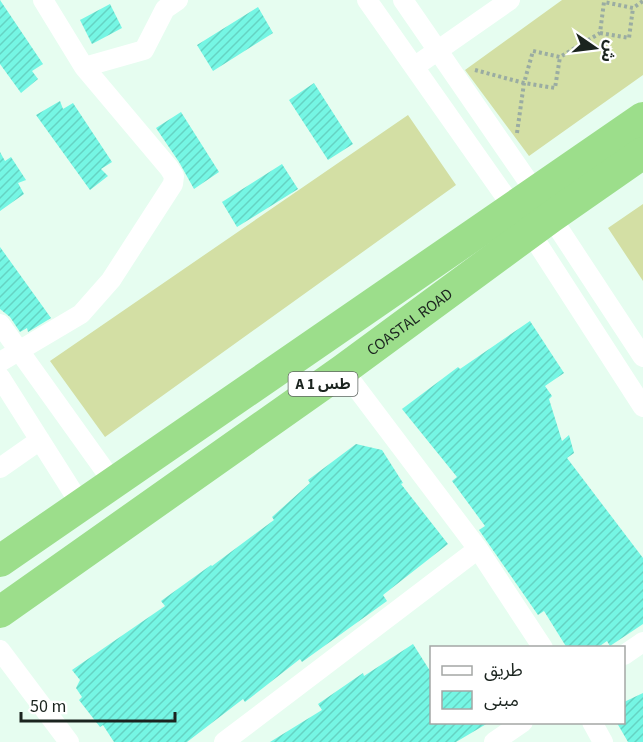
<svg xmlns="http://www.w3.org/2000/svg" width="643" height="742" font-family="'Source Sans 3','Noto Sans Arabic',sans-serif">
  <defs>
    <pattern id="building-hatch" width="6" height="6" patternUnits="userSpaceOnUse" patternTransform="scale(1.5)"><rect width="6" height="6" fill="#75f6e4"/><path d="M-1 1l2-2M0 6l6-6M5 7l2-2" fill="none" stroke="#65d3c3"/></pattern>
  </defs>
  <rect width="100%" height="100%" fill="#e6fdf0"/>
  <path fill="#d3dfa4" d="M562 0H643V75L529 156 465 70Z
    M408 115 456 185 105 437 50 361Z
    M643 204V281L608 228Z"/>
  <path fill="url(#building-hatch)" d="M0 0 43 64 32 71 38 79 21 93 0 64Z
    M110 4 122 28 92 44 80 20Z
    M258 7 273 33 213 71 197 45Z
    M314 83 353 144 328 160 289 100Z
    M60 101 63 109 73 103 112 162 101 169 108 176 90 190 36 115Z
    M181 112 219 172 194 189 179 162 156 128Z
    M0 152 5 161 11 157 26 180 18 183 24 194 0 211Z
    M282 164 298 189 237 227 222 202Z
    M0 247 51 318 28 332 27 328 20 332 10 317 0 309Z
    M530 321 564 373 545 386 552 396 549 399 562 441 569 435 574 453 567 458 643 558V624L610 646 607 641 597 648H567L544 611 538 615 479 530 485 526 452 481 457 477 402 409 458 367 460 369Z
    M356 444 382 450 403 483 401 484 448 544 383 595 387 601 302 662 300 659 245 702 243 699 187 742H114L103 725 100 727 79 700 82 697 76 688 80 680 72 670 165 606 161 601 211 565 212 566 274 520 272 517 310 483 308 480Z
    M413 644 432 674V723H488L456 742H270L322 710 318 704 363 673 364 676Z
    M643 693V742H628L617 723H624V702Z"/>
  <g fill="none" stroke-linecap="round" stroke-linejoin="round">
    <path stroke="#9aaca2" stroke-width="4" stroke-dasharray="3 3" stroke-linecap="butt" d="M600 33 629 38 633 8
      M475 70 524 83 533 51 560 57 600 33 604 2 633 8 643 1
      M517 133 524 83 555 88 560 57"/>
    <path stroke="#fff" stroke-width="20" d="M43 0 84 67 144 50 165 9 178 0
      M367 0 514 209
      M403 0 536 193
      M414 67 510 0
      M551 217 643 357
      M530 232 643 407
      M0 324 113 482
      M0 362 81 314 111 280 173 184 174 176 169 168 84 67
      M343 370 478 549 543 648
      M0 377 81 505
      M0 468 40 440
      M0 650 69 742
      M624 655 643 642
      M592 722 603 742
      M224 742 478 549
      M494 742 523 722"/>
    <g stroke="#9cde8b" stroke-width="32">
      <path d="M0 561 643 118"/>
      <path id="s1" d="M0 612 343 370 551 217 643 153"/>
    </g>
  </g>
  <g text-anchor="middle" stroke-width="5" stroke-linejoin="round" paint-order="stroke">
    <rect fill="#fff" stroke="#5f6662" stroke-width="1.5" x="288.5" y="372" width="69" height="24" rx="4.5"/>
    <g font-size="15" font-weight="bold" fill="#1b241f">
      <text x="323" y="389">A 1 طس</text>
    </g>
    <g font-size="16" fill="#1b241f" stroke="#fff">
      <text dy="6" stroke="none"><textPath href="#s1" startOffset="502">COASTAL ROAD</textPath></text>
    </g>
  </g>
  <rect x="430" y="646" width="195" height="78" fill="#ffffff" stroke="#a4a7a5" stroke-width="1.5"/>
  <rect x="442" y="666" width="30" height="9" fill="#ffffff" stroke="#a4a7a5" stroke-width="1.5"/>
  <text x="484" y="676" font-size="18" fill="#1b241f">طريق</text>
  <rect x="442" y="691" width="30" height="18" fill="url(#building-hatch)" stroke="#a4a7a5" stroke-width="1.5"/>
  <text x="484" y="706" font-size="18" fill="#1b241f">مبنى</text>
  <g transform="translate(595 48) rotate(104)" stroke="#ffffff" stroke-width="4.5" paint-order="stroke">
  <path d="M0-4.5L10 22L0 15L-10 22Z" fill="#1b241f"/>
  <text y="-9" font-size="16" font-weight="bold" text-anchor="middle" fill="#1b241f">ش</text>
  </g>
  <path d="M21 712v9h154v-9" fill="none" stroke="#1b241f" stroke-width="3"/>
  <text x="30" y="712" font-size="18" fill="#1b241f" stroke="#ffffff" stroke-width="4.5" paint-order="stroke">50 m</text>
</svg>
